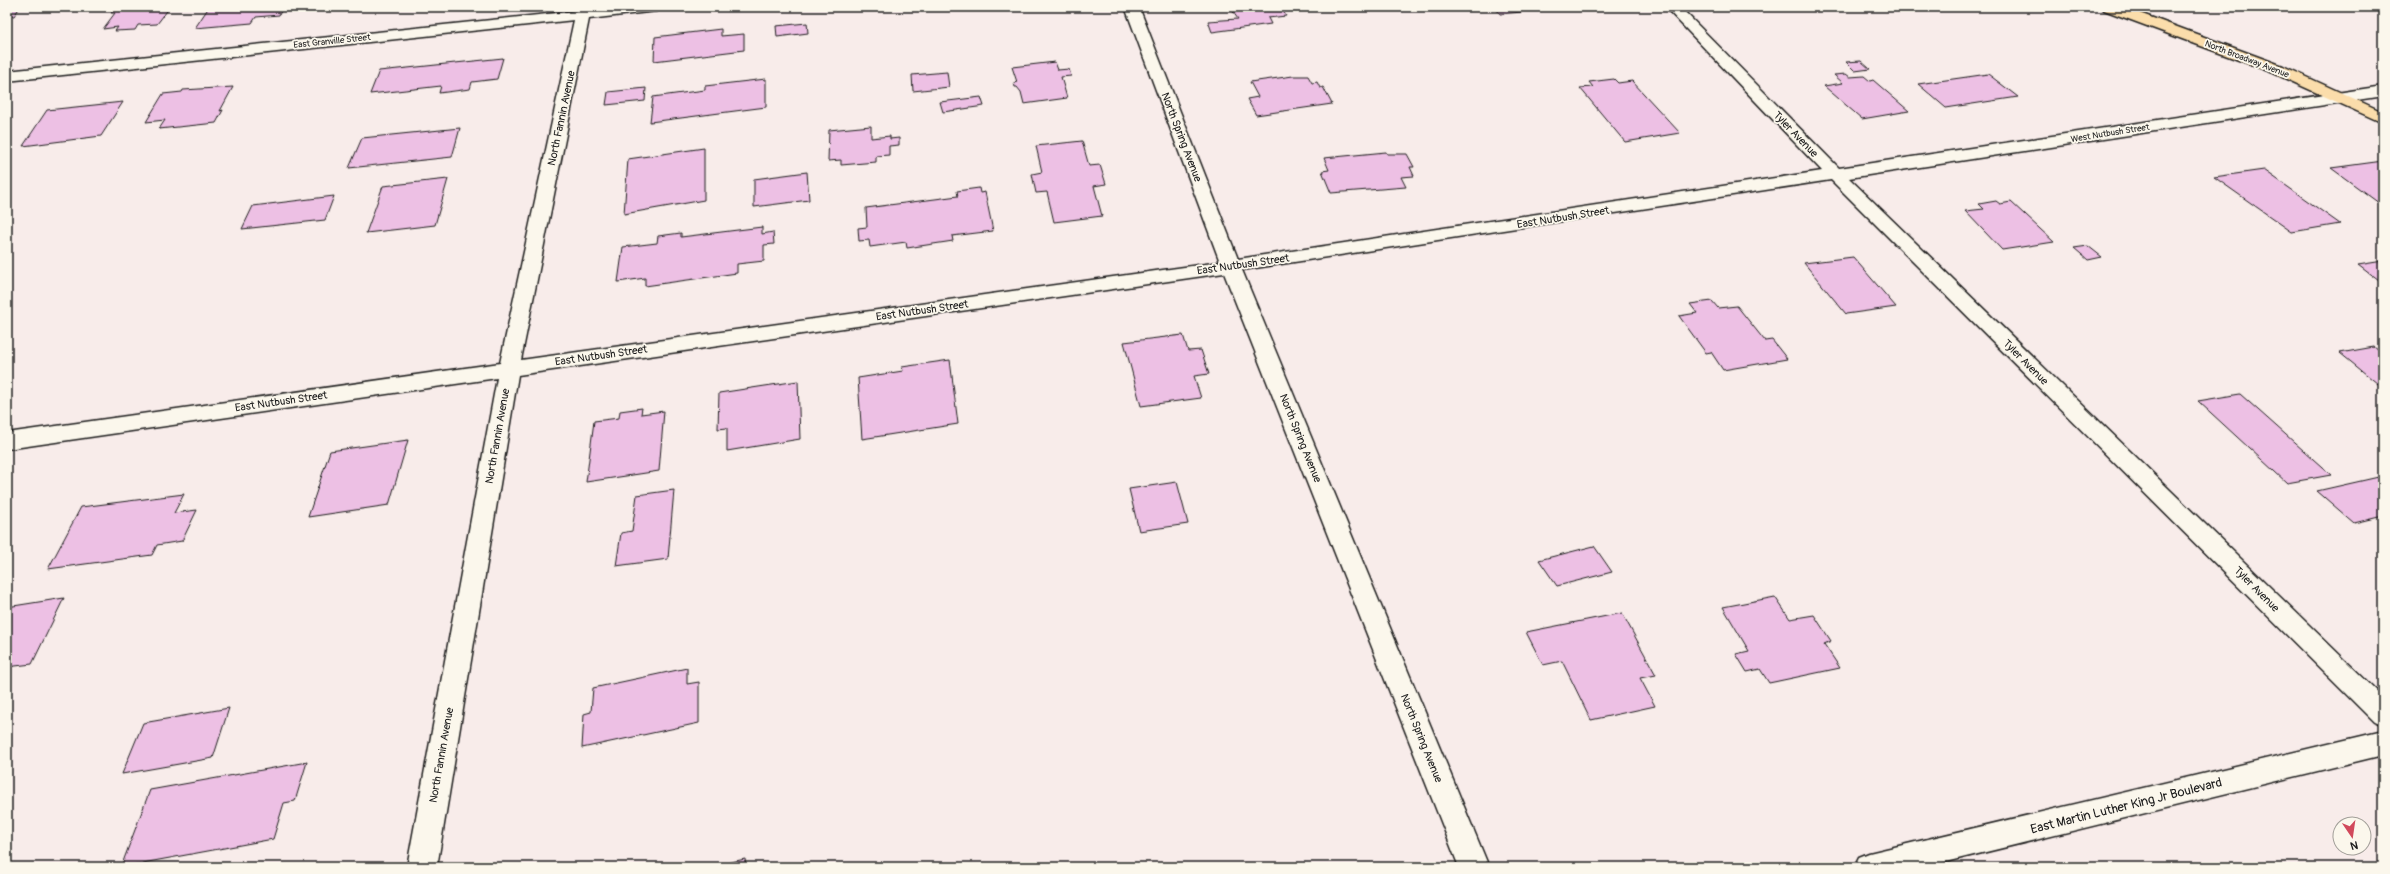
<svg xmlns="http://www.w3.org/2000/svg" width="2390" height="874" font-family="Pangolin,sans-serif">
  <rect width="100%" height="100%" fill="#f8ecea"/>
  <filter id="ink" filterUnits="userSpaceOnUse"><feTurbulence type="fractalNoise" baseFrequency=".025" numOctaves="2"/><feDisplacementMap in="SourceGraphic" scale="8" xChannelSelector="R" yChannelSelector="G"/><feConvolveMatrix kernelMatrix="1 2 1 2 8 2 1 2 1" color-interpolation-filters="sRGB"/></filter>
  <g filter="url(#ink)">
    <path fill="#edc0e4" stroke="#1c1c1c" d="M7 7H20L14 16H7Z
      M116 7H170L157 24 138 25 135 30 115 31 118 27 103 29 115 13H111Z
      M209 7H283L279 15 256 17 252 23 195 28Z
      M1281 7 1286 16 1268 18 1271 24 1212 32 1208 21 1238 19 1233 12Z
      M1495 7H1519L1522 12 1500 14Z
      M807 23 808 33 777 37 776 26Z
      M721 29V36L744 34V50L654 61 655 37Z
      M503 58 497 79 472 82 470 89 439 93 441 86 370 94 379 71Z
      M1861 61 1870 69 1855 71 1846 62Z
      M1055 62 1058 70 1069 69 1071 76 1061 77 1067 98 1024 104 1021 92 1017 87H1015L1014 83 1017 82 1012 67Z
      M947 72 949 87 913 91 912 75Z
      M1846 74 1850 77 1864 76 1870 81 1873 80 1909 111 1862 119 1824 86 1843 83 1834 75Z
      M1988 74 2018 97 1946 108 1918 84Z
      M1293 76H1308L1312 83 1317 82 1320 88 1323 87 1332 104 1256 115 1247 99 1258 97 1250 82Z
      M766 79V107L650 122 653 97 705 90V86Z
      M1614 79 1618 83 1632 81 1680 133 1625 142 1580 88 1593 87 1589 82Z
      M233 87 220 111 223 110 216 123 159 129 165 120 146 122 163 94 182 92 183 90Z
      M646 88 645 101 606 105 608 92Z
      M981 97 984 106 943 112 940 102Z
      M123 102 101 136 23 146 47 110Z
      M871 126V138L890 136V139L899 138V145L889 146V155L876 156V162L841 165V160L828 161 829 130Z
      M460 128 452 157 349 168 362 138Z
      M1082 141 1089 166 1100 165 1106 184 1094 186 1102 216 1054 222 1047 192 1036 193 1032 174 1042 172 1036 146Z
      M704 148V200L624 214 628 159Z
      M1386 152 1387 154H1407L1414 167H1410L1414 176 1401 177 1406 187 1331 193 1322 171 1329 170 1324 158Z
      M2383 161V206L2331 168Z
      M2264 170 2340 224 2292 232 2214 177Z
      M807 172 809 200 754 207V179Z
      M448 179 435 225 366 233 383 186Z
      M979 188 980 193 985 192 993 231 952 236 953 241 907 248 906 242 870 247 869 240 859 241 858 228 867 227 866 208 958 196 957 191Z
      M334 196 325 220 242 229 253 206Z
      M1996 201 2000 204 2011 202 2054 242 2002 250 1965 211 1984 209 1979 204Z
      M762 227V234L773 232 774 244 764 245V261L737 264V273L645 286V278L618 282 623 247 657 243 658 236 681 233V237Z
      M2088 246 2102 257 2088 260 2074 248Z
      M1853 257 1896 307 1846 314 1804 263Z
      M2383 261V284L2358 265Z
      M1712 301 1718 308 1737 306 1765 341 1772 340 1787 359 1723 370 1711 352 1706 353 1679 316 1697 313 1690 304Z
      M1183 335 1188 351 1201 350 1209 374 1194 376 1201 398 1141 406 1124 342Z
      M2374 347 2383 354V388L2340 353Z
      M950 360 958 424 862 439 858 378 903 371 902 367Z
      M798 381 800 439 727 451V428L718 429 719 393Z
      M2240 394 2331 475 2287 483 2198 401Z
      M642 408 641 414 664 411 659 471 586 482 594 421 619 418 620 411Z
      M408 440 389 505 308 517 330 451Z
      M2383 476V516L2354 523 2317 491Z
      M1177 482 1188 524 1139 531 1129 489Z
      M674 490 668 559 616 566 621 533 632 531 637 495Z
      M184 494 174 513 197 510 182 541 157 545 152 555 48 569 81 507Z
      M1594 546 1612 572 1557 586 1539 560Z
      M1775 597 1790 619 1814 615 1831 641 1824 644 1840 668 1769 683 1760 669 1747 672 1736 654 1749 651 1723 607Z
      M64 598 32 664 7 667V607Z
      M1622 613 1656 675 1640 678 1655 706 1591 720 1562 661 1543 665 1526 632Z
      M687 668V684L699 682V723L582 748 584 714 591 712 593 688Z
      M229 708 213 758 122 774 143 723Z
      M307 762 295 801 284 803 273 839 121 867 150 790Z
      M745 859 746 867H708Z"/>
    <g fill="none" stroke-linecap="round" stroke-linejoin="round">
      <defs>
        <path id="street" d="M577 7H591V9L615 7H664L657 11 589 19 521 360 1220 262 1125 7H1139L1238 259 1822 171 1665 7H1680L1839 168 2383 86V96L1849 178 2383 697V726L2374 722 1831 180 1242 270 1489 867H1459L1224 273 518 375 437 867H407L497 378 7 449V433L500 363 574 20 7 81V71L576 11Z"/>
        <path id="secondary" d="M2383 731V755L1925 867H1854L1859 857 1869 853Z"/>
        <path id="primary" d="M2102 7H2123L2283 66 2383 112V123L2271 72 2104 10Z"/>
      </defs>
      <use href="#street" stroke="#1c1c1c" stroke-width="3"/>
      <use href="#secondary" stroke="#1c1c1c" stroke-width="3"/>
      <use href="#primary" stroke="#1c1c1c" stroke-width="3"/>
      <use href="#street" fill="#fbf7ec" fill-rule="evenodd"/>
      <use href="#secondary" fill="#fbf7ec" fill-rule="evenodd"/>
      <use href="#primary" fill="#fbddab" fill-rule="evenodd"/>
    </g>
  </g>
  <g text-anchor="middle" stroke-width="3.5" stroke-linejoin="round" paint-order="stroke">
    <g font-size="9" fill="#1c1c1c" stroke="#fbf7ec">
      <text transform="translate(332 41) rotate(-6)" y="3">East Granville Street</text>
      <text transform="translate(2247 59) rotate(21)" y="3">North Broadway Avenue</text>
      <text transform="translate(2110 133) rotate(-9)" y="3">West Nutbush Street</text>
    </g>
    <g font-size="11" fill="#1c1c1c" stroke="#fbf7ec">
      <text transform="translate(561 118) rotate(-78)" y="4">North Fannin Avenue</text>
      <text transform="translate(1796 134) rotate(46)" y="4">Tyler Avenue</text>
      <text transform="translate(1182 137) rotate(69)" y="4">North Spring Avenue</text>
      <text transform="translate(1563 217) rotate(-9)" y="4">East Nutbush Street</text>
      <text transform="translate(1243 264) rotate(-8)" y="4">East Nutbush Street</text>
      <text transform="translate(922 310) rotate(-8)" y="4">East Nutbush Street</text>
      <text transform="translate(601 355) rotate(-8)" y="4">East Nutbush Street</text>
      <text transform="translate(2026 362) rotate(45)" y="4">Tyler Avenue</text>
      <text transform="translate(281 401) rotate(-8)" y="4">East Nutbush Street</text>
      <text transform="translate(497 436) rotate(-80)" y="4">North Fannin Avenue</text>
      <text transform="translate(1301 438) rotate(68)" y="4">North Spring Avenue</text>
      <text transform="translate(2257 589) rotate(45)" y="4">Tyler Avenue</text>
      <text transform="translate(1422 738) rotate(68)" y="4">North Spring Avenue</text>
      <text transform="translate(441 755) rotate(-80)" y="4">North Fannin Avenue</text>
    </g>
    <g font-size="13" fill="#1c1c1c" stroke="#fbf7ec">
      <text transform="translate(2126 805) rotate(-14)" y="5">East Martin Luther King Jr Boulevard</text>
    </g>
  </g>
  <rect width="2390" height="874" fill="none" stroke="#fbf7ec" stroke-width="24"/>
  <rect x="12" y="12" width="2366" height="850" fill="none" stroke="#1c1c1c" stroke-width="1.5" filter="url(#ink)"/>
  <g transform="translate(2352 836) rotate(167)"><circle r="19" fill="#fbf7ec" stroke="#a29f99"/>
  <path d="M0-3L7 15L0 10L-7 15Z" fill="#d1495b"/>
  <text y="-6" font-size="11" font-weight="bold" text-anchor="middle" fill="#1c1c1c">N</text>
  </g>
</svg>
